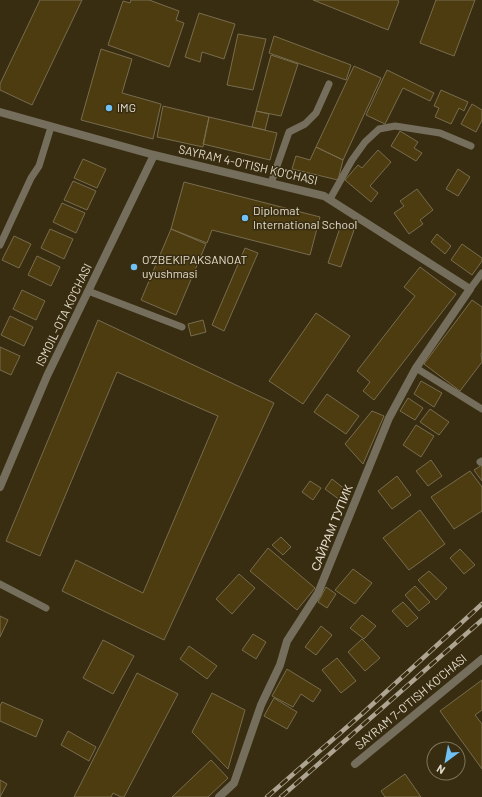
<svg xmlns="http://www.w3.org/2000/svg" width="482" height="797" font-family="Barlow,sans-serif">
  <rect width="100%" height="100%" fill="#382d11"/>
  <path fill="#4c3c10" stroke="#786c4e" d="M40 0H82L32 105 0 90V84Z
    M131 0H149L179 11 176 20 184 23 169 67 108 45 123 1 130 3Z
    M313 0H397L399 1 388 30Z
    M436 0H475L454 56 420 43Z
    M199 13 235 24 224 59 202 52 200 62 185 57Z
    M238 34 266 39 253 90 227 85Z
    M274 36 351 65 346 80 269 53Z
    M101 49 132 59 122 93 161 104 153 139 81 120Z
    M271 55 298 64 281 116 256 111Z
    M354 66 381 78 343 160 316 147Z
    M387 70 434 93 430 101 403 88 385 124 366 115Z
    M441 90 468 102 464 111 459 108 451 124 435 117 439 108 434 106Z
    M472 104 482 110V120L476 132 461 124Z
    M163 106 209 117 203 147 157 137Z
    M256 111 269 114 265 130 252 127Z
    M209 117 277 133 270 160 203 144Z
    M400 131 418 142 414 148 422 153 416 161 391 146Z
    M316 147 343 160 338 180 292 169 296 156 310 160Z
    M378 150 391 162 370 186 378 193 371 202 345 180 358 165 362 168Z
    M83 159 106 169 97 188 74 178Z
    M458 169 470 177 458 196 446 189Z
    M73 181 96 191 87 210 64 200Z
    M184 182 320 217 310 255 212 230 207 243 171 229Z
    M417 189 433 210 420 220 423 224 409 234 394 213 404 206 400 201Z
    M62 203 85 213 76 233 53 222Z
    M341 225 354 230 341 267 328 263Z
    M50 229 73 239 64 259 41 248Z
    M171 229 206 244 176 315 141 300Z
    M437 234 451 246 445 254 431 242Z
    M14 236 31 244 19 268 2 260Z
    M462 244 482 258V261L472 275 451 260Z
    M245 248 258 253 224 331 212 325Z
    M37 256 60 267 51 286 28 275Z
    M420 267 456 294 374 400 363 391 370 382 357 371 415 296 404 287Z
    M22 290 45 301 36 320 13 309Z
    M472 300 482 307V352L481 354 482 362 460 391 424 364Z
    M316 313 350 336 303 404 269 381Z
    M10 316 33 327 24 346 1 335Z
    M98 320 274 403 164 640 62 591 76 560 143 593 218 416 117 372 40 556 6 541Z
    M203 320 206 332 191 336 188 324Z
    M0 347 20 356 11 375 0 370Z
    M421 381 442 393 434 407 414 394Z
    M327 394 359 416 346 434 314 412Z
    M408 398 423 408 415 420 400 411Z
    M430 409 449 422 439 435 420 422Z
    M372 411 384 416 363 464 345 444Z
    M416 425 434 436 421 457 403 445Z
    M431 460 442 476 428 486 416 471Z
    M482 465V481L474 470Z
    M470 471 482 487V511L454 529 431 497Z
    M397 476 411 495 392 509 378 491Z
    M332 479 351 494 344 503 325 489Z
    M310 481 321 488 313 500 302 492Z
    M420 510 445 544 409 570 383 538Z
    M281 537 291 547 283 555 272 545Z
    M268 548 315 588 297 610 250 571Z
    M460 549 475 565 464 574 450 558Z
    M353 569 372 583 355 604 335 590Z
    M429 571 447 588 436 600 418 580Z
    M239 574 255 588 232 614 216 599Z
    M415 586 430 602 419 611 405 595Z
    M326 587 336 594 327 608 318 602Z
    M403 602 418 618 407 627 392 611Z
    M362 615 376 626 364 639 350 628Z
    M0 616 8 620 0 637Z
    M321 626 332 635 316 655 305 647Z
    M253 634 266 642 256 659 242 650Z
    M362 639 380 658 365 671 348 652Z
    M103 640 134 656 113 694 83 678Z
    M189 646 217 666 207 679 180 659Z
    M337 658 356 681 341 693 322 670Z
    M287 669 321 690 313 702 301 694 293 707 272 696Z
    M137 673 178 694 124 797H121L113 793 111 797H74Z
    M482 680V710L475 715 482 724V769L440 711Z
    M212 693 245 710 228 769 192 732Z
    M274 698 297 712 287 729 264 716Z
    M2 702 43 720 36 737 0 721V706Z
    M68 731 96 747 89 761 61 745Z
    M211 760 228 778 208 797H172Z
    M405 774 421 797H385L381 791Z
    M0 780 7 784 0 797Z"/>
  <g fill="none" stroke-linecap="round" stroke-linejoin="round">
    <path stroke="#756e5c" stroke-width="7" d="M271 183 289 132 305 124 316 113 329 84
      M330 199 352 160 365 142 379 129 395 126 440 133 471 146
      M0 245 31 178 39 166 51 127
      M470 289 482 273
      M88 291 182 327
      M416 368 482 409
      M480 462 482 461
      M0 584 46 608"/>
    <path stroke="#756e5c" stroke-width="8" d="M0 112 154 155 324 196 470 289 416 368 389 418 318 593 287 641 280 665 261 705 234 783 219 797
      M0 487 47 376 154 155
      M355 764 482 659"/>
    <defs>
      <path id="rail" d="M267 797 363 713 482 604
        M281 797 482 620"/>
    </defs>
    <use href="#rail" stroke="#ada591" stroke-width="4.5"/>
    <use href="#rail" stroke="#382d11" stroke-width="3" stroke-dasharray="9" stroke-linecap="butt"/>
  </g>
  <g fill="#70c1f4" stroke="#382d11" stroke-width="1.5">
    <circle cx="109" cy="108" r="4"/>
    <circle cx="245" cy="218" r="4"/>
    <circle cx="134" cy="267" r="4"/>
  </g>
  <g text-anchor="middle" stroke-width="3" stroke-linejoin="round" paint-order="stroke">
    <g font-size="12" fill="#e3dccc" stroke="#382d11" text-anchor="start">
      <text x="117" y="112">IMG</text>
      <text x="253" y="215">Diplomat<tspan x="253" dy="14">International School</tspan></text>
      <text x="142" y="264">O'ZBEKIPAKSANOAT<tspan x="142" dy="14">uyushmasi</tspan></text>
    </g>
    <g font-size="12" fill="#e3dccc" stroke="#382d11">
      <text transform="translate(248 165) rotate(13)" y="4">SAYRAM 4-O'TISH KO'CHASI</text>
      <text transform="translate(64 315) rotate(-64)" y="4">ISMOIL-OTA KO'CHASI</text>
      <text transform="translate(332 528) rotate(-68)" y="4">САЙРАМ ТУПИК</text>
      <text transform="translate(411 702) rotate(-40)" y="4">SAYRAM 7-O'TISH KO'CHASI</text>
    </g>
  </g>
  <g transform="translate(446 761) rotate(212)"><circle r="19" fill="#382d11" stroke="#7c735c"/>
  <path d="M0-3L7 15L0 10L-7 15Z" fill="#70c1f4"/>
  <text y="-6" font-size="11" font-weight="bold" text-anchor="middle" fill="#e3dccc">N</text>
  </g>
</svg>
